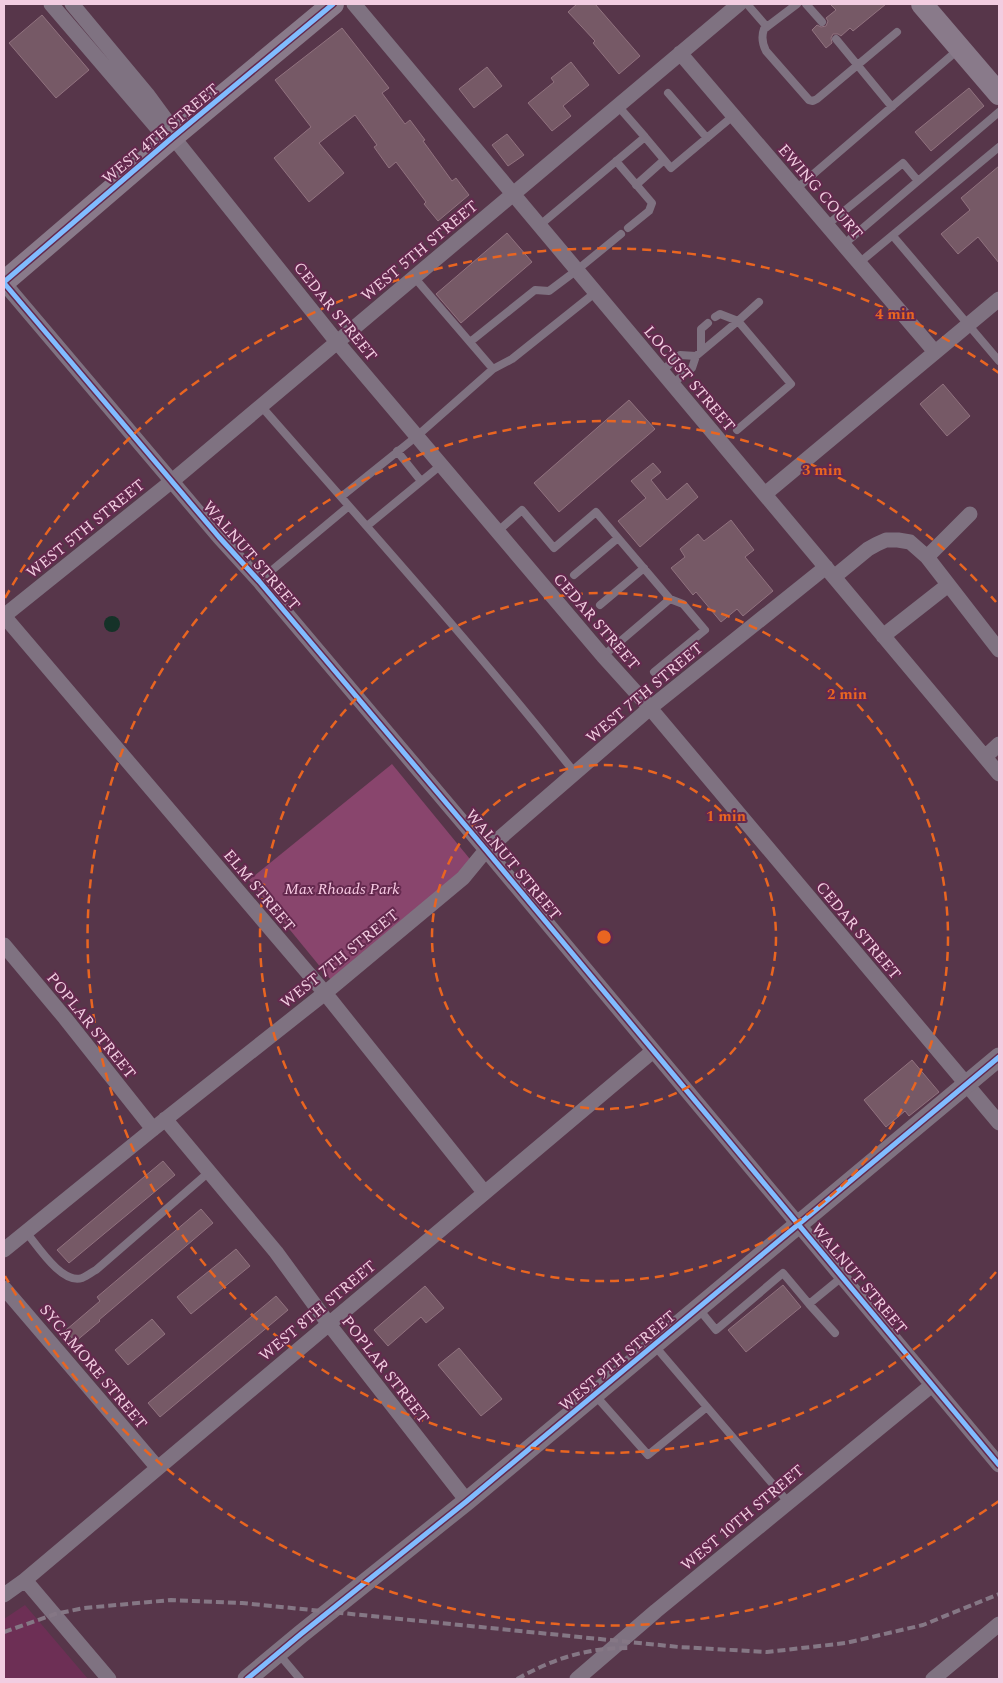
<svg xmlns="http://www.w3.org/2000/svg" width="1003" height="1683" font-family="Spectral,serif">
  <rect width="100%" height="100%" fill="#57364a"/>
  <path fill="#6d2f55" d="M25 1605 88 1679H4V1619Z"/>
  <path fill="#89456d" d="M392 764 474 864 331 980 249 880Z"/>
  <path fill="#153228" d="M104 624a8 8 0 1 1 16 0a8 8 0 1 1-16 0Z"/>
  <path fill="#765966" stroke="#91727f" d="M577 4H595L640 56 619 74 593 43 595 41 568 12Z
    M830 4H886L853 31 850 28 841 36 838 34H833L831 38 832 43 826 48 812 30 817 25 821 27 826 26 828 21 826 18 836 10Z
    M42 15 89 70 56 98 9 43Z
    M342 28 389 88 382 93 405 124 410 120 425 140 423 141 452 181 456 178 469 195 438 221 424 204 426 202 396 162 389 168 374 147 377 145 355 115 319 143 344 173 309 202 274 158 311 127 275 80Z
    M571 62 589 85 563 106 571 116 552 131 528 103 554 82 551 78Z
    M487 67 502 86 474 108 459 89Z
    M969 88 984 106 931 151 915 132Z
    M507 134 524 155 508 166 492 145Z
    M999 166V263L978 237 958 254 941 234 970 210 961 198Z
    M507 233 532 262 461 323 436 294Z
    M943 384 970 416 947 436 920 404Z
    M629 400 655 429 559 512 534 483Z
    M653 463 661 472 651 480 667 500 687 483 698 497 640 547 618 521 646 498 631 481Z
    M731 520 754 550 745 557 773 591 743 616 737 609 721 622 696 592 693 595 671 568 685 557 680 549 698 534 704 541Z
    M912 1060 939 1092 909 1116 905 1111 886 1127 864 1100Z
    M163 1161 175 1175 69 1263 57 1250Z
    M201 1209 213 1223 99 1320 100 1321 75 1342 66 1330 100 1301 97 1297Z
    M236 1249 250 1266 191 1314 177 1297Z
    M783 1285 801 1307 746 1352 728 1330Z
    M425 1286 444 1308 426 1323 421 1317 388 1346 374 1330Z
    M276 1296 288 1310 160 1417 148 1403Z
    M152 1319 165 1334 128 1365 115 1350Z
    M459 1348 502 1399 481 1416 438 1365Z"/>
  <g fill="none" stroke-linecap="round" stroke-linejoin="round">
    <path stroke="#7f7281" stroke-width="8" d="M747 4 767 27
      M797 4 764 29C761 37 762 43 766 51L809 100 813 101 817 99 897 32
      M806 4 822 22
      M836 39 892 107
      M668 93 707 138
      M645 137 671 168 733 116
      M616 161 652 203 649 211 628 228
      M636 185 664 160
      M796 189 959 49
      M540 225 645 137 618 106
      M827 225 903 163 918 181
      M893 236 999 361
      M843 245 999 112
      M859 263 999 147
      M414 277 493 369
      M715 317 720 314 738 321 759 302
      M470 342 535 290 549 291 577 270 621 234
      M701 351V329L708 323
      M662 371 680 355 696 356
      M672 384 692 368 696 356 738 321 791 384 737 430
      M261 406C367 527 475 647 575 773
      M397 451 421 481
      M341 497 417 436 493 369 512 359 596 292
      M367 526 441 465
      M498 531 522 510 554 548 596 512 670 599 603 656
      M574 575 618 538
      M259 581 349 506
      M600 605 644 568
      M654 672 705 630 683 604 670 599
      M26 1232C37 1245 62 1285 82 1278 87 1276 92 1272 96 1270L209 1172
      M809 1304 835 1333
      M698 1308 716 1330 783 1273 809 1304 842 1277
      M654 1345 788 1502
      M595 1395 648 1455 707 1407
      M278 1653 300 1679"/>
    <path stroke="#7f7281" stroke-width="15" d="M51 4 159 130 173 137
      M72 4 147 94 169 124 173 137 337 342 603 656 650 708 999 1123
      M354 4 999 774
      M680 53 935 352
      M4 283 219 537 259 581 486 850 999 1465
      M765 494 999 299
      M927 557 970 514
      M834 577 868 549 877 544 886 540H898L910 542 927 557 999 650
      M4 616 172 481 739 4
      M4 616 325 993 484 1192
      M883 636 948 585
      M985 757 999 744
      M4 945 65 1018 153 1129
      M165 1119 276 1252 328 1323 467 1501
      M4 1250 153 1129 325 993 463 878 486 850 650 708 826 567
      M4 1288 157 1467
      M25 1580 109 1679
      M4 1595 25 1580 653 1051
      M577 1679 656 1611 932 1385
      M933 1679 999 1624"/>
    <path stroke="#7f7281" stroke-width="19" d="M247 1679 301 1634 467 1501 999 1057"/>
    <path stroke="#897a8a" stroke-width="22" d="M922 4 999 94
      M4 282 173 137 333 4"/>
    <path stroke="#857785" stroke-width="4" stroke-dasharray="8 4" stroke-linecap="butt" d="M4 1632 55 1614 84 1608 171 1600 242 1603 679 1647 767 1652 846 1643 923 1625 999 1594
      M517 1679C555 1658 586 1648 629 1648"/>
    <defs>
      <path id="cycleway" d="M4 282 173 137 333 4
        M4 283 219 537 259 581 486 850 999 1465
        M247 1679 301 1634 467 1501 999 1057"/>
    </defs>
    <use href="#cycleway" stroke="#64294e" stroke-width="8"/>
    <use href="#cycleway" stroke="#80bcff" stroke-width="5"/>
  </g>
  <g fill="none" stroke="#e96521" stroke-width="2.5" stroke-dasharray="9 6">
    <circle cx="604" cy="937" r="172"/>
    <circle cx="604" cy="937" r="344"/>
    <path d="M996 1272A516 516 0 1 1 996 602"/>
    <path d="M999 1501A688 688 0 0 1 5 1276M5 598A688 688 0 0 1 999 373"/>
  </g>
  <g text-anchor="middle" stroke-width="4" stroke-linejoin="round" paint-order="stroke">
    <g font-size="16" fill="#f2cde1" stroke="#64294e">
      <text transform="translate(160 133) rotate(-40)" y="6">WEST 4TH STREET</text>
      <text transform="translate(821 191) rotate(49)" y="6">EWING COURT</text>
      <text transform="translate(419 250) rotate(-40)" y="6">WEST 5TH STREET</text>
      <text transform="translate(336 311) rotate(51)" y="6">CEDAR STREET</text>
      <text transform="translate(690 378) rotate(50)" y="6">LOCUST STREET</text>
      <text transform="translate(85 528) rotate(-39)" y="6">WEST 5TH STREET</text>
      <text transform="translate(252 555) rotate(49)" y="6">WALNUT STREET</text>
      <text transform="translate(597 621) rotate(49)" y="6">CEDAR STREET</text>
      <text transform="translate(644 692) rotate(-40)" y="6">WEST 7TH STREET</text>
      <text transform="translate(514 864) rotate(50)" y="6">WALNUT STREET</text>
      <text transform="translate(260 890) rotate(50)" y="6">ELM STREET</text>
      <text transform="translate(859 930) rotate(50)" y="6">CEDAR STREET</text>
      <text transform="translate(339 958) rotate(-39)" y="6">WEST 7TH STREET</text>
      <text transform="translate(92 1025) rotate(51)" y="6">POPLAR STREET</text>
      <text transform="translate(860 1278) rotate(50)" y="6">WALNUT STREET</text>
      <text transform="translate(317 1310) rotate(-40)" y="6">WEST 8TH STREET</text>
      <text transform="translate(617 1360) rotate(-40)" y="6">WEST 9TH STREET</text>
      <text transform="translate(94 1366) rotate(50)" y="6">SYCAMORE STREET</text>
      <text transform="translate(386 1369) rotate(52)" y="6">POPLAR STREET</text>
      <text transform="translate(742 1517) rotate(-40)" y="6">WEST 10TH STREET</text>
    </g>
    <g font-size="16" font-style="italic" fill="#f9cbe4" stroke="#64294e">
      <text x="342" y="894">Max Rhoads Park</text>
    </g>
  </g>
  <circle cx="604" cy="937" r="8" fill="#e96521" stroke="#64294e" stroke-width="2.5"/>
  <g font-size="15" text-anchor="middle" font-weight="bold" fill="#e96521" stroke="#64294e" stroke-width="4" stroke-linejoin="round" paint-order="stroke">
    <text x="895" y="319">4 min</text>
    <text x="822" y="475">3 min</text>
    <text x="847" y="699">2 min</text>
    <text x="726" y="821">1 min</text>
  </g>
  <rect width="1003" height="1683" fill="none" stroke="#f2cde1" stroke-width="10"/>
</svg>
